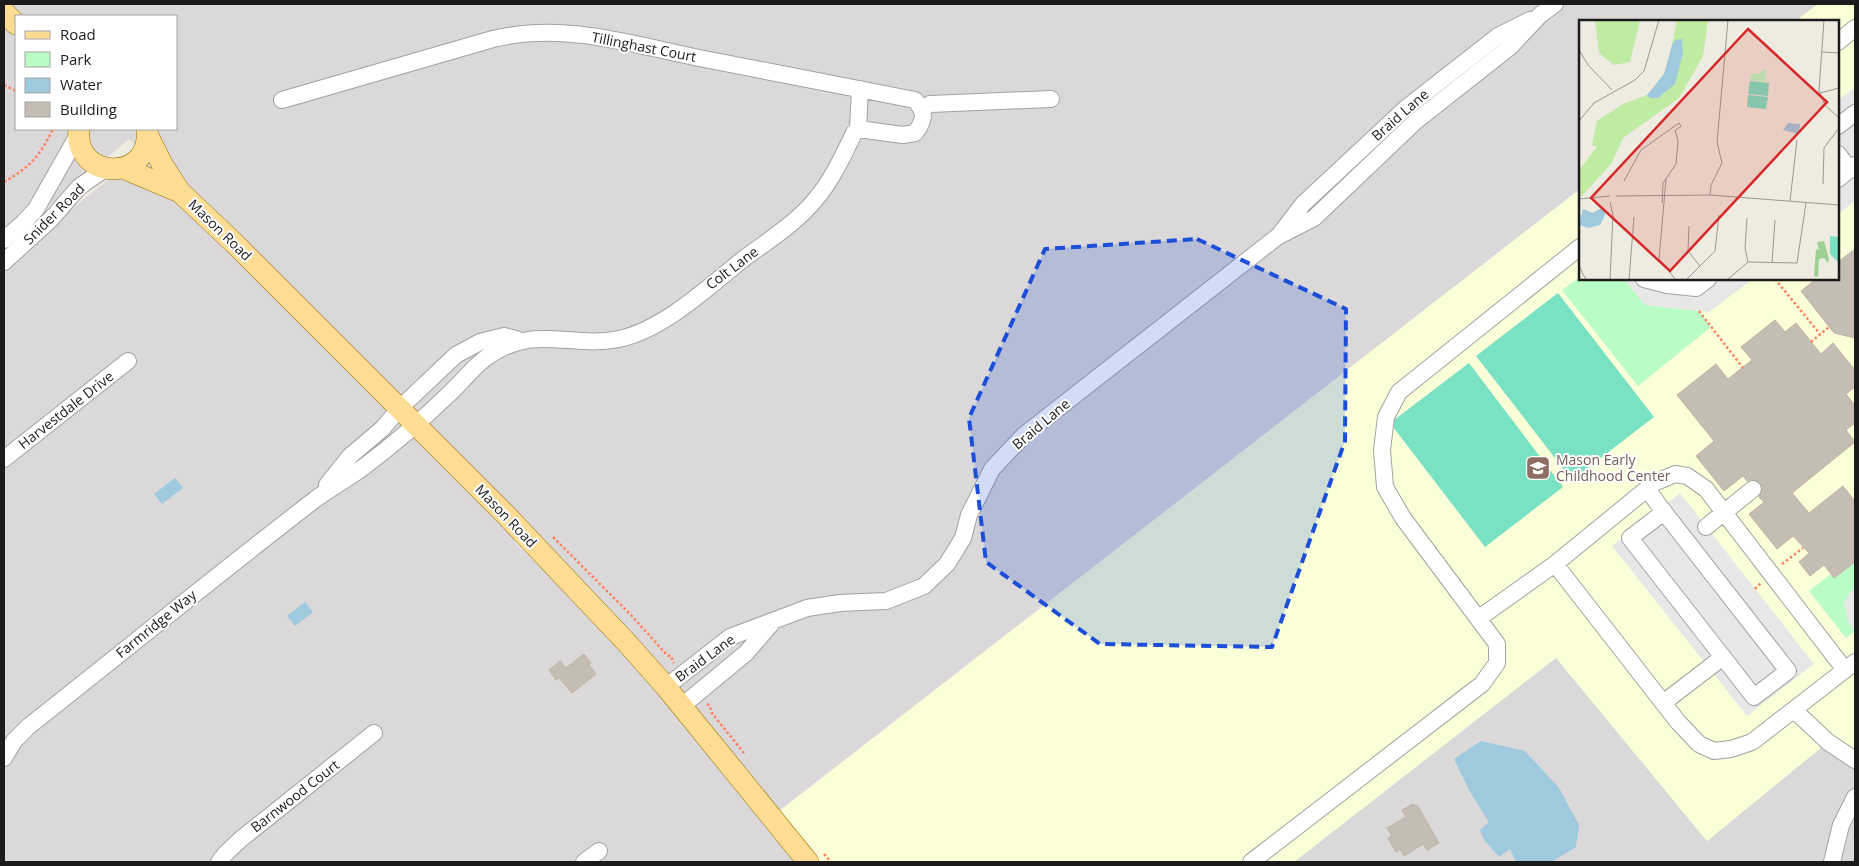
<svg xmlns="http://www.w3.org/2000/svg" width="1859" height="866" font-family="'Open Sans',sans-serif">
  <rect width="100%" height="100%" fill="#eeebe0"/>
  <path fill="#dad8d8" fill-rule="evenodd" d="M4 4H1818L1796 21H1580V189L772 816 808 862H4V264L142 152 129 139 4 243ZM16 16H176V129H16ZM523 533 600 624 514 542Z
    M1556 657 1707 841 1828 742 1855 760V862H1294Z"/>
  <path fill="#fbffd8" d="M1818 4H1855V760L1828 742 1707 841 1556 658 1294 862H808L772 817 1580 189V279H1838V21H1796Z"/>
  <path fill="#b9fcc6" d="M1580 277V279H1624L1645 305 1699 311 1711 327 1638 386 1562 290Z
    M1855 561V631L1846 638 1809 591 1831 574 1835 578Z"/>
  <path fill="#79e1c4" d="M1558 293 1654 417 1572 480 1476 356Z
    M1469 363 1563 487 1485 547 1390 423Z"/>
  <path fill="#e7e7e7" d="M1855 87V201L1838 214V100Z
    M1624 279H1753L1709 312 1645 305Z
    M1680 493 1814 664 1747 716 1612 546Z
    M1855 587V633L1848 621 1844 603 1851 591Z"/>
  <path fill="#9ec9de" d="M175 478 183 488 162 504 154 494Z
    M305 602 313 612 295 626 287 616Z
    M1481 741 1525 751 1559 788 1579 825 1576 847 1551 862H1516L1510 849 1499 857 1484 840 1480 830 1489 822 1470 792 1454 759Z"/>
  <path fill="#c5bdb3" stroke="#c0b2a2" d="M1855 249V338L1834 333 1801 291 1816 279H1838V262Z
    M1775 320 1785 332 1796 323 1821 354 1833 343 1855 370V387L1846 394 1855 405V423L1846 430 1855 442 1792 493 1809 513 1843 486 1855 501V562L1834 578 1824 565 1810 576 1799 562 1809 553 1793 536 1777 549 1749 514 1764 502 1759 497 1763 488 1760 482 1752 479 1747 481 1743 476 1724 491 1696 456 1714 441 1677 395 1716 364 1728 379 1752 360 1741 347Z
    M584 654 591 663 589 665 596 674 572 693 559 678 556 680 549 670 560 661 566 668Z
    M1413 804 1414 806 1417 805 1439 843 1427 850 1423 844 1404 856 1400 849 1396 852 1388 838 1392 836 1387 828 1406 817 1402 810Z"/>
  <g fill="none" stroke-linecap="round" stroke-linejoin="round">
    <defs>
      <path id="minor" d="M1838 42 1855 28
        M282 100 493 39C564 22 630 44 699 58 771 72 843 86 915 100 926 113 925 120 915 133L903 135 858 129
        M922 109 930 104 1051 99
        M1838 126 1855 113
        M1838 154 1850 170
        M1838 179 1855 165
        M1280 234 1303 204 1406 108 1498 36 1530 20
        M4 240 23 223 36 209 78 135
        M4 262 51 219 79 187 105 169
        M1644 279 1667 285 1696 288 1708 279
        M4 459 128 361
        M327 485 350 456 382 429 400 408 456 355 480 342 504 336 516 339
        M1647 489 1664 512 1788 671 1754 697 1630 538 1664 512
        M1706 527 1753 489
        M1555 564 1678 722 1699 744 1714 751 1731 749 1752 742 1855 662
        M1479 618 1555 564 1654 483 1675 474 1687 476 1706 489 1845 670
        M666 687 730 637 807 608 840 603 886 601 924 586 947 564 963 538 969 515 992 469 1024 435 1277 237 1314 218 1416 121 1510 47 1540 15 1555 4
        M1663 703 1723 657
        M682 706 746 653 771 624
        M1794 710 1828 742 1855 760
        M4 758 14 741 29 726C124 651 217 575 313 501 330 488 349 478 365 466 394 444 423 419 449 394 462 382 473 367 487 357 535 323 570 349 619 339 665 329 709 286 746 257 769 240 796 223 815 200 832 180 843 156 854 133L858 129 860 89
        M219 862 226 853 241 839 374 733
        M584 862 599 851
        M1251 862 1482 684 1497 663V644L1403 518 1385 487 1382 450 1386 417 1399 392 1580 247
        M1832 862 1841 825 1855 797"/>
      <path id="major" d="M4 12 16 24
        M79 129C73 181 153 183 147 129
        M148 136 162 164 180 192 233 242 506 515 627 643 666 687 808 862
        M123 168 180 192"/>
    </defs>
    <use href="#minor" stroke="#a2a2a2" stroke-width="18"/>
    <use href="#major" stroke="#937200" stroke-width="22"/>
    <path stroke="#ff8160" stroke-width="2.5" stroke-dasharray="2.5 2.5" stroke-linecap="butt" d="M4 85 16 91
      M4 182C31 166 39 157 53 129
      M1775 279 1820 334
      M1699 311 1743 368
      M1811 342 1829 327
      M553 537 630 614 667 655 672 657V660L674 663
      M1782 564 1803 548
      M1755 589 1761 583
      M707 704 710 706 711 712 744 753
      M824 854 831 862"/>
    <use href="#minor" stroke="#fff" stroke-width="16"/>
    <use href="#major" stroke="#ffdc94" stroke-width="21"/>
  </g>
  <path fill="#1d4ed8" fill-opacity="0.2" stroke="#1d4ed8" stroke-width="4" stroke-dasharray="10 6" stroke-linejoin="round" d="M1197 239 1346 309 1345 441 1272 647 1100 644 986 562 969 418 1045 249Z"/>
  <defs>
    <symbol id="school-square" viewBox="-11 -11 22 22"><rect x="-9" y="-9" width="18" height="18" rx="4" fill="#8d6e63" stroke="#fff"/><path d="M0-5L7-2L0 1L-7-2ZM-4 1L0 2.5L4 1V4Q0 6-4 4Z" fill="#fff"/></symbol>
  </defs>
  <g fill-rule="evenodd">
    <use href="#school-square" x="1524" y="454" width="28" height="28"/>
  </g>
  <g text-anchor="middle" stroke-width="4" stroke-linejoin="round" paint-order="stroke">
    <g font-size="14" fill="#1b1b1b" stroke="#fff">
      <text transform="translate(644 47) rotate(11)" y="5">Tillinghast Court</text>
      <text transform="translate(1400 115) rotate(-41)" y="5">Braid Lane</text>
      <text transform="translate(54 214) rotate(-45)" y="5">Snider Road</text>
      <text transform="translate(220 230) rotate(44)" y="5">Mason Road</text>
      <text transform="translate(732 268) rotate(-37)" y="5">Colt Lane</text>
      <text transform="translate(66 410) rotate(-38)" y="5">Harvestdale Drive</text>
      <text transform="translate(1041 424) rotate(-40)" y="5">Braid Lane</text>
      <text transform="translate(506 516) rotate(46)" y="5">Mason Road</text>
      <text transform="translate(156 624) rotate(-39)" y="5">Farmridge Way</text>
      <text transform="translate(705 658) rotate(-36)" y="5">Braid Lane</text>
      <text transform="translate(295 796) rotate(-38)" y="5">Barnwood Court</text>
    </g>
    <g font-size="14" fill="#785e54" stroke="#fff" text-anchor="start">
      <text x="1556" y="465">Mason Early<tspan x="1556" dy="16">Childhood Center</tspan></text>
    </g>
  </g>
  <g transform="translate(1579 20)">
    <rect width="260" height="260" fill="#eeebe0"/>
    <path d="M16 0H61L51 42 35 45 20 33ZM98 0H129L124 36 100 78 44 118 32 144 0 179V150L18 127 13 125 18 101 44 84 68 75 79 63 88 48Z" fill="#bfeba3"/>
    <path d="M245 221 250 239 249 243 245 238 240 239 239 257 235 256 237 229 240 230 238 222Z" fill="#9ecf93"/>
    <path d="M184 50H187L186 62 171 60 172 54H179Z" fill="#b9fcc6"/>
    <path d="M171 61 190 63 189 76 169 74ZM169 75 189 77 187 89 168 87ZM251 216 260 217V243L251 234Z" fill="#79e1c4"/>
    <path d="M103 19 104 33 96 64 79 78H71L68 75 85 54 93 25 96 20ZM209 103 221 104 220 114 204 110ZM22 188H25L26 195 21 205 10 208 0 205 4 189 14 193Z" fill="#9ec9de"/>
    <path fill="none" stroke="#9a9891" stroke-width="1" d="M245 0 240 71 246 85 260 98M0 30 9 45 33 70M243 32 260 33M241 73 260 68M0 101 15 83 56 60 65 51 80 0M87 159 80 239 97 260M45 161 62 130 100 103 102 106 96 111M244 164 245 128 260 108M131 175 132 165 143 143 138 122 149 0M37 176 131 175 260 185M0 179 31 176M211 181 218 120M83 183 84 163 97 144 99 121 96 110M168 198 166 228 169 242M110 206 109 231 121 246M193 243 196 200M0 246 7 260M31 260 34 195 31 182M50 260 55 197M107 260 136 231 140 195M148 260 169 242 218 243 227 183"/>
    <path fill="#d62828" fill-opacity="0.15" stroke="#d62828" stroke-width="2.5" d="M169 9 248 82 91 251 12 178Z"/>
    <rect width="260" height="260" fill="none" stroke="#1b1b1b" stroke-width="2.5"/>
  </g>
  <rect width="1859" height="866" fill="none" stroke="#1b1b1b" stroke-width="10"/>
  <rect x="15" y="15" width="162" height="115" fill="#ffffff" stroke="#a4a4a4"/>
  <rect x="25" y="31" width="25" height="8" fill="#ffdc94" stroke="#a4a4a4"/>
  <text x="60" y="40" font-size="15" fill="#1b1b1b">Road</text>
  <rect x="25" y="52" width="25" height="15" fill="#b9fcc6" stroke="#a4a4a4"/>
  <text x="60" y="65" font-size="15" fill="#1b1b1b">Park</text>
  <rect x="25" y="78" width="25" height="15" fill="#9ec9de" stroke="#a4a4a4"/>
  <text x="60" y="90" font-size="15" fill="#1b1b1b">Water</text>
  <rect x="25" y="102" width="25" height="15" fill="#c5bdb3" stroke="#a4a4a4"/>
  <text x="60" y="115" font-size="15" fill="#1b1b1b">Building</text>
</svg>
